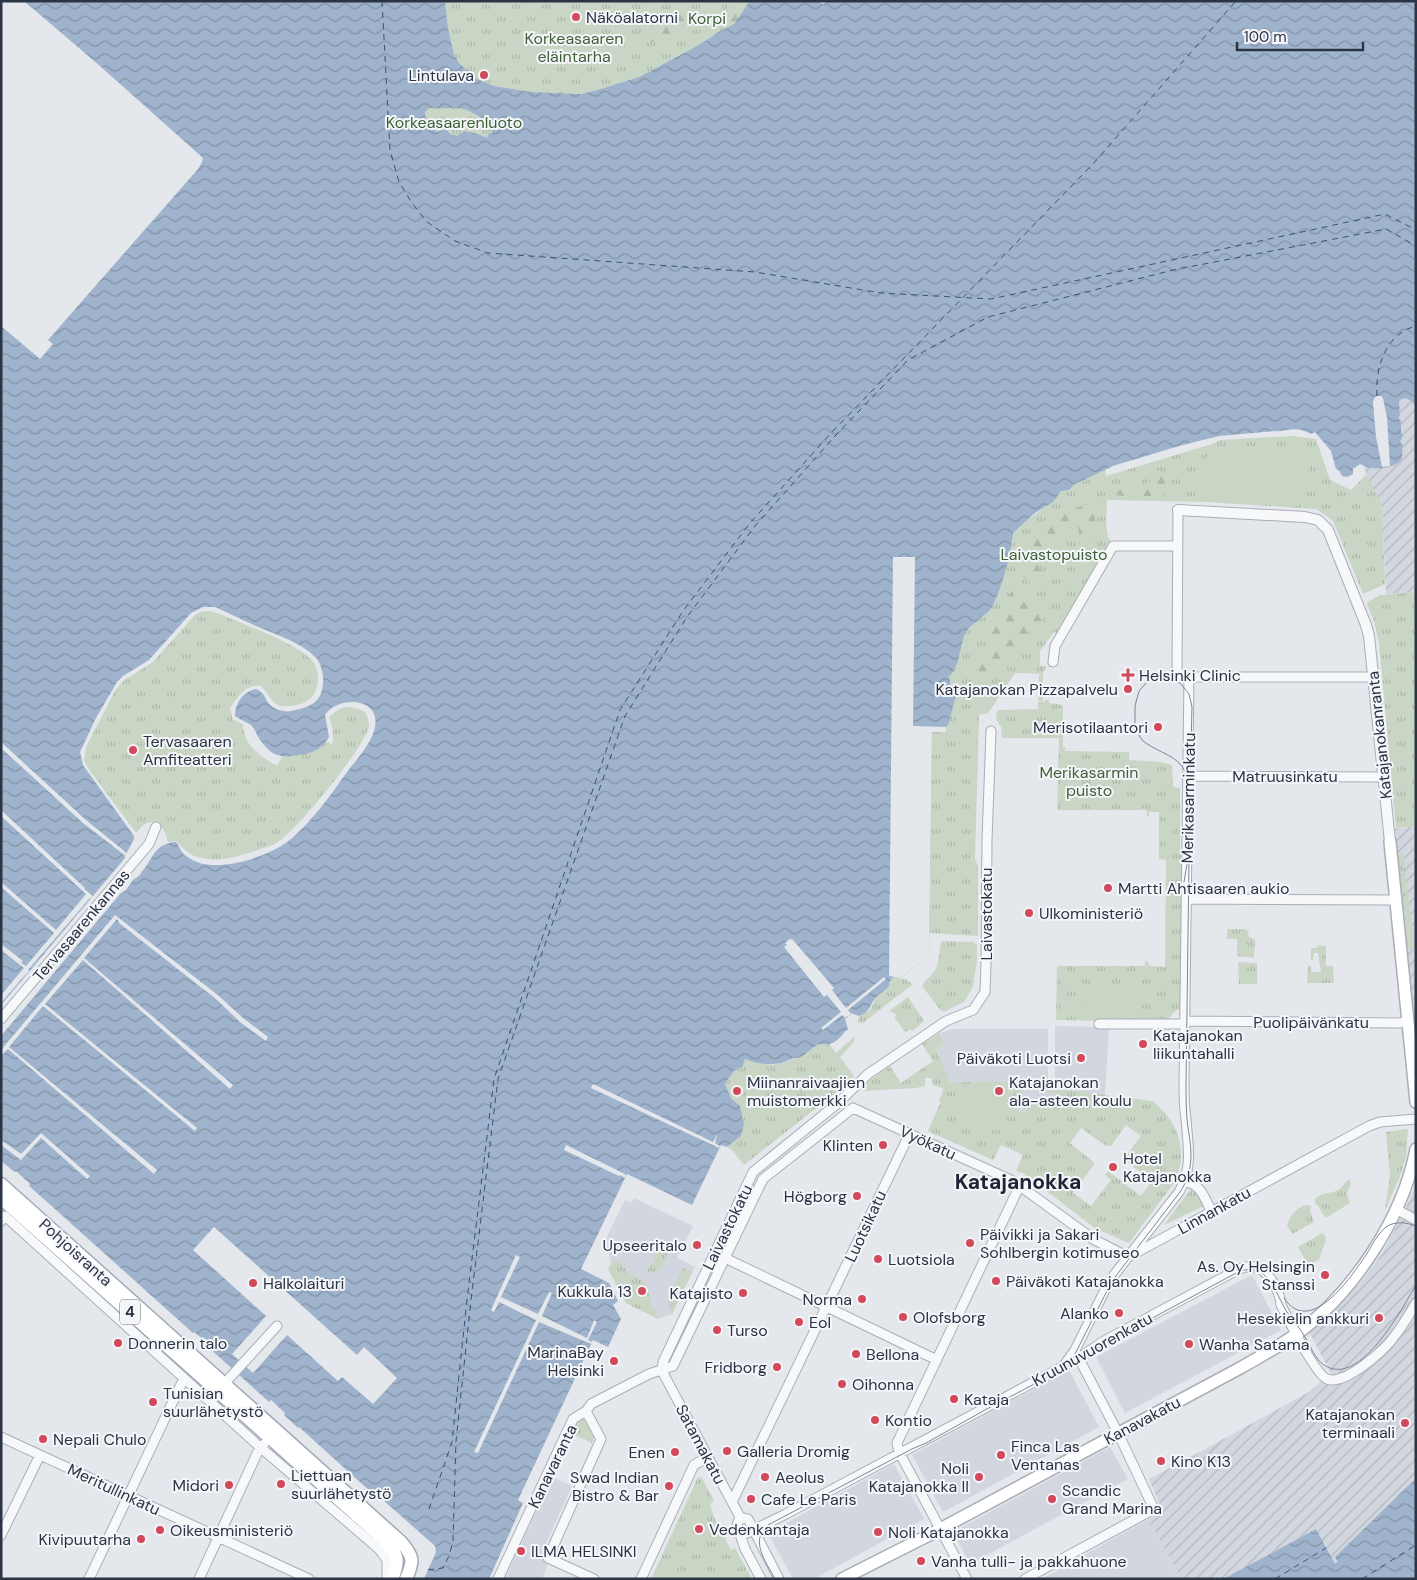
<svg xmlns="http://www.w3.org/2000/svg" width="1417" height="1580" font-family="'DM Sans',sans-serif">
  <defs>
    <pattern id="industrial-furrows" width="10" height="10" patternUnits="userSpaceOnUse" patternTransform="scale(1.25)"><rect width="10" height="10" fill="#d2d6de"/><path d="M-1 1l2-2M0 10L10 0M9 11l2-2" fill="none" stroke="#b4b8c0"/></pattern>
    <pattern id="grass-tufts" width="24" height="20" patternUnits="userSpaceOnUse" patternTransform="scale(1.25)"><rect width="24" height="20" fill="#c9d6c5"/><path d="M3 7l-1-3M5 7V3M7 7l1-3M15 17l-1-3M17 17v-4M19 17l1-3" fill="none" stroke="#adb8ab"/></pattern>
    <pattern id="forest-firs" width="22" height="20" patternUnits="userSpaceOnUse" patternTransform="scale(1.25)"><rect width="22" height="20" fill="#c9d6c5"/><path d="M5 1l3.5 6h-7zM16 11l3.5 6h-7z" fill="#adb8ab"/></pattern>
    <pattern id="water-waves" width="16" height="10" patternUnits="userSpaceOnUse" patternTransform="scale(1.25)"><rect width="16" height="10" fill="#9fb4cc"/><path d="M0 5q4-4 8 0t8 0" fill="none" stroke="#8293a7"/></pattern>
  </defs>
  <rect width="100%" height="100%" fill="#e4e7ec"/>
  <path fill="#d2d6de" d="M1055 1026 1109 1027 1105 1096 1055 1090Z
    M952 1029H1048V1088L1053 1089 1052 1102 980 1154 928 1131 949 1083 936 1049 944 1044 940 1033Z
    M634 1198 693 1226 677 1258 695 1267 672 1314 658 1319 626 1303 608 1269 611 1264 608 1248 603 1245 625 1200 631 1203Z
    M1252 1275 1281 1330 1125 1413 1096 1357Z
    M1069 1370 1099 1427 943 1512 912 1455Z
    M1110 1447 1128 1479 970 1564 953 1532Z
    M894 1464 924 1519 814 1579H793L768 1533Z
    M552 1477 572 1486 540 1557 549 1562 542 1579H505Z
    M1148 1519 1179 1576 1173 1579H1042Z"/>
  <path fill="url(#industrial-furrows)" d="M1402 398H1406L1410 400 1416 407V592L1386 594 1382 503 1368 481 1364 466 1371 468 1402 457V445L1400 442 1401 429 1398 418 1400 416 1399 400Z
    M1416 826V1067L1392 829Z
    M1416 1183V1478L1336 1557 1338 1563 1335 1565 1316 1529 1223 1579H1173L1179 1575 1148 1519 1162 1510 1149 1479 1209 1447 1309 1392 1331 1373 1309 1332 1326 1319 1365 1277 1381 1255 1393 1233 1408 1203Z"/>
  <path fill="url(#grass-tufts)" fill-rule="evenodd" d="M445 1H750L734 24 720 31 699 45 639 77 597 90 581 94 532 92 494 86 477 79 459 63 454 54 448 28Z
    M415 91 515 121 472 160 403 107Z
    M1291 436 1316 439 1330 480 1351 490 1366 475 1382 503 1385 584 1363 594 1333 521 1321 512 1316 509 1206 502 1107 500C1107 511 1104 534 1111 541L1057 633 1054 632 1040 651V666H1046L1043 674V701H1038L1039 675 1043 674 1015 673 988 713 979 715 975 859 978 866V936L929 933 932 731 946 727 952 686 949 676 959 652 966 631 991 609 1005 570 1013 540V533C1027 519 1049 506 1061 491L1069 490 1075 484 1105 469 1106 476 1212 444 1220 440Z
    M1416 592V826L1396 828 1379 643 1374 621 1367 604 1368 602 1380 595Z
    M210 611 220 614C245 625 294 642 312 660 316 665 318 672 318 678 318 694 310 703 293 706 289 706 283 707 278 705 271 702 267 691 261 686 245 684 239 696 230 708L233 720 243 724C243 745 261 757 277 766L283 755 329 742 332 745C334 735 333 726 329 717 343 705 347 704 365 712 367 716 369 721 369 726 366 746 296 831 278 842 273 846 266 847 260 849 240 856 219 863 197 857 188 854 182 847 176 841L168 842C166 832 159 817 145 824 142 825 139 830 136 833L88 768 84 760 85 754 87 745 115 691 123 681 153 662 195 615 200 612Z
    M1045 700H1049V703L1063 705V746L1065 747V751L1129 752V760L1161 762 1172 765 1173 787 1180 788V849L1182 850 1180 1008 1172 1014 1167 1022 1056 1020 1057 966H1145V961H1147L1150 966 1165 967 1166 860 1159 859V812H1149V816H1147V810H1057L1059 738H1002L1001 727C997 720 994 718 998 710L1038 709V702H1044Z
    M1403 853 1415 950 1409 949 1408 945 1399 857V854Z
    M1227 929H1245L1249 932 1248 936 1255 940 1254 958 1237 956V939H1227Z
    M941 941 973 942 977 945V962L973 986 965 1001 946 1011H941L922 986C925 980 929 978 933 973 940 965 939 951 941 941Z
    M1317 945 1326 946V966H1333L1334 983H1307L1308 966H1311V972H1321L1318 953H1314L1313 960H1311V948H1317Z
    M1238 962 1257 963V984H1239Z
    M893 977 905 979 913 984 863 1023H858L859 1016 870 1010 876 998 886 989Z
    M908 997 924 1021 912 1031 910 1029 905 1032 895 1018 896 1014 889 1011Z
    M940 1033 944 1044 936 1049 950 1083 982 1081 1032 1086 1152 1101C1178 1120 1190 1153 1174 1183L1129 1243 1096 1229 1023 1173 1016 1171 1023 1155 1001 1145 993 1160 928 1131 941 1102 939 1100 944 1089 933 1085 932 1078H925V1086L916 1088 864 1091 867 1088 864 1084 890 1066 901 1083 933 1061 922 1044ZM1024 1089 1053 1093 1052 1102C1035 1100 1033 1097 1024 1113L1015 1108ZM1126 1125 1141 1136 1125 1157 1126 1161 1152 1181 1141 1196 1108 1171 1105 1175 1111 1180 1091 1206 1073 1193 1095 1163 1070 1143 1081 1128 1106 1146H1111Z
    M854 1037 855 1038 853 1043 840 1057 854 1076 852 1080 744 1165 732 1150 727 1147 741 1136 743 1118 735 1101 731 1098 729 1094 725 1084 734 1071 743 1066 745 1058 751 1061 771 1065 787 1062 819 1044H829L836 1053Z
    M1408 1129 1406 1157 1399 1179 1385 1210 1390 1176 1386 1132Z
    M1350 1179 1351 1184 1347 1193 1350 1203 1326 1218C1321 1214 1321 1207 1315 1203V1199C1325 1190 1329 1195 1338 1190 1344 1187 1344 1181 1350 1179Z
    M1193 1186 1198 1191 1204 1206 1164 1225Z
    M1305 1205 1311 1206 1310 1211 1314 1222 1292 1234 1287 1225C1291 1214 1295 1210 1305 1205Z
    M1322 1233 1325 1236 1326 1240 1319 1259 1309 1266 1298 1247Z
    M667 1239 669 1240C669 1252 663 1279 647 1271L651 1264 654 1263 655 1260 653 1258 662 1241Z
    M613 1262H619L630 1274 646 1283 653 1310H656L658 1319 626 1303 608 1269Z
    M683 1268 692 1272 672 1314 668 1301 669 1297Z
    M582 1418 586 1420 595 1436 592 1443 572 1434 576 1424Z
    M698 1477 702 1478 714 1501 710 1504 714 1517 731 1550 735 1548 752 1579H651Z"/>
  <path fill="url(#forest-firs)" d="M731 1H750L734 24 720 31Z
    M644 4 653 12 677 5 689 4 692 19 678 25 669 37 662 41 648 42 634 20 635 14 643 8Z
    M1158 470C1168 477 1171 486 1163 496H1124L1107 494 1106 487C1121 490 1155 488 1158 470Z
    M1091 504C1097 514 1095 531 1091 542L1087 545H1081L1078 543 1079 530 1078 528 1075 527C1060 539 1045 550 1039 568L1046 579V584L1042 587C1027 584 1023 579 1018 565 1021 557 1024 549 1027 542 1039 520 1068 508 1091 504Z
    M1018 589 1031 595 1045 604 1049 609 1046 615 1020 641 1009 665 980 679C971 676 966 669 970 659 986 656 988 648 986 634L996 621 1012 591Z"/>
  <path fill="#c9d6c5" d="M1297 452C1309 458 1312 479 1308 490 1306 495 1302 500 1299 505L1294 506 1203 500 1200 496C1200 483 1198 462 1210 454Z
    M1083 986H1136V1018H1082Z
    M982 1081 1021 1085 1015 1089 997 1130 990 1129 960 1115 961 1095 970 1091Z"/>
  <path fill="url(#water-waves)" fill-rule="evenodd" d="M24 1H445L448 28 454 54 459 63 477 79 494 86 532 92 581 94 597 90 639 77 699 45 720 31 734 24 750 1H818L823 4 829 1H1416V407C1412 401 1406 395 1399 400L1400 416 1398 418 1401 421V432L1403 435 1400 442 1403 445C1401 450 1404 457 1400 461 1395 467 1380 469 1372 468 1369 468 1364 466 1360 464L1353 469V474L1347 477 1342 476 1339 470 1336 469 1331 451 1315 432 1311 434C1304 430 1296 428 1287 430 1282 430 1280 432 1275 431L1219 436 1179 446 1113 466 1075 484 1069 490 1061 491 1053 502 1035 513 1013 533C1013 548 999 599 990 610 983 617 969 626 965 634 960 645 959 670 949 676L952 690 955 693 956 696 948 725 946 727V732H932L929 955 901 978 893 977 889 983V986C885 991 878 994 874 1000 868 1009 870 1011 859 1016L850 1013 851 1014 845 1019 848 1029C842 1034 837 1043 829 1044 824 1045 821 1043 817 1045 808 1050 804 1059 793 1058 779 1067 760 1065 745 1059L743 1066 734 1071 725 1084 731 1098 740 1106 744 1124 741 1136 727 1147 721 1145 692 1205 627 1174 581 1269 609 1283 618 1301 613 1305 621 1319 608 1347 593 1340 592 1342 518 1500 523 1503 489 1579H424L436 1552 435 1546 373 1491 372 1493 299 1427 298 1428 284 1415 285 1413 271 1400 269 1402 207 1346 209 1344 194 1332 193 1333 36 1192 29 1186 30 1184 16 1171 15 1172 1 1161V1036L120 894 126 890 133 880 140 875C142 871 144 869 147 865 155 852 159 843 176 842 179 845 179 848 182 852 185 856 192 860 197 862 222 872 271 856 291 839 313 820 330 796 347 772 357 759 372 743 375 727 381 696 336 696 325 715L329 737C325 746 314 753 304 754 283 758 274 759 260 740 257 735 255 730 252 726 247 722 240 720 235 716 235 704 243 691 256 689 270 695 262 707 284 711 288 712 291 711 295 710 316 706 324 698 323 676 322 669 320 661 314 656 300 642 274 634 256 626 242 620 229 613 215 607H203L191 613 149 660 123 676 117 682 96 718 80 752 83 765 134 836V839L125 856V858L1 1005V326L40 359 53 344 48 340 198 169 202 162 203 158 100 66ZM428 108C438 109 447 108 457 108 468 108 479 117 488 122V128L493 132 488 135 487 138 478 134 464 131 457 136 450 134 446 129 437 132 426 121 425 113Z
    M1416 1478V1579H1223L1316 1529 1335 1564 1338 1562 1335 1557Z"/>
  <path fill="#e4e7ec" d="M1377 396H1381L1383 398 1387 418 1390 466 1382 467 1376 437 1373 402 1375 397Z
    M893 557H915L913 726 946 727V732H932L929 955 901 978 889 976Z
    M1 742 86 820 123 850 128 855 127 857 83 823 1 748Z
    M1 810 85 888 84 889 87 891 93 896 91 899 90 898 28 970 29 971 26 974 1 1003V995L24 968 1 950V944L23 961 21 963 26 966 54 933 1 887V882L56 930 86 894 1 816Z
    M115 915 219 996 243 1018 268 1037 266 1041 240 1022 216 999 119 923V922L117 919 84 958 233 1085 230 1089 83 960 45 1004 197 1128 195 1131 43 1006 9 1047 157 1170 154 1174 8 1049 1 1056V1050Z
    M790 939 793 940 834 988 832 990 846 1008 884 977 886 979 848 1010 851 1014 845 1018 842 1015 823 1030 821 1028 841 1012 827 995 824 997 784 947 787 945 785 943Z
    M593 1084 713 1142 718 1133 715 1143 720 1146 719 1148 591 1088Z
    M41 1133 90 1176 87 1179 41 1138 21 1160 1 1145V1140L21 1154Z
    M566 1145 621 1172 626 1175 625 1178 620 1175 619 1176 564 1150Z
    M214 1227 357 1355 364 1347 397 1378 373 1404 342 1377 338 1381 287 1335 253 1373 232 1354 266 1316 193 1250Z
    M516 1255 520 1257 501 1297 538 1314 549 1292 552 1293 542 1316 587 1338 594 1320 597 1322 588 1340 592 1342 591 1344 539 1322 478 1453 474 1452 536 1320 499 1302 494 1312 491 1310Z"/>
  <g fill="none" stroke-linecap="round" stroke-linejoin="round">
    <path stroke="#34527a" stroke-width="1" stroke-dasharray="6 5" stroke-linecap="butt" d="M382 1 390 150 399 182 412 203 427 222 455 241 488 253 755 272 881 293 991 299 1385 214 1416 230
      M1377 396C1375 368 1385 334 1416 326
      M429 1509 452 1442 467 1300 494 1079 620 710 683 611 750 523 832 432 1093 164 1236 1
      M428 1570 443 1568 449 1556 453 1541 456 1441 471 1300 498 1079 625 716 687 617 755 526 836 435 908 360 988 317 1173 270 1386 229 1416 246
      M1275 1579 1326 1548
      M1362 1579 1416 1545"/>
    <defs>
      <path id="minor" d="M1178 510 1177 673 1189 677H1373
        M1053 662 1055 646 1113 546H1177
        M1188 776 1383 777
        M1186 899 1395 900
        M1 1019 149 844 156 827
        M1184 1021 1397 1023 1408 1022
        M1099 1024H1184
        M1190 1183C1202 1187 1206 1201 1211 1211
        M1396 1209 1416 1220
        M1 1221 5 1216 260 1447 379 1549 387 1560V1579
        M1132 1255 1369 1126 1380 1122 1416 1119
        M725 1258 937 1360
        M1065 1364 1075 1350 1104 1292 1114 1275 1179 1192C1193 1168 1188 1146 1186 1119 1184 1108 1184 1096 1184 1084L1189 677
        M662 1371 663 1362 753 1172 838 1103 868 1074 946 1021 973 1010 985 992 986 964 987 840 991 731
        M662 1371 740 1517 737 1525 745 1549 761 1579
        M224 1384 277 1326
        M586 1411 601 1439 548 1558 594 1579
        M1 1437 309 1579
        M732 1502 910 1133
        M740 1517 748 1519 779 1579
        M1 1535 40 1455
        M741 1536 786 1514 1079 1358 1104 1341 1239 1269C1244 1267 1250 1266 1255 1267 1269 1270 1280 1292 1281 1305 1288 1319 1315 1374 1327 1379 1344 1386 1384 1351 1393 1338 1402 1327 1409 1315 1416 1303
        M89 1579 184 1378
        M199 1579 260 1447 264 1444
        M498 1579 573 1419 586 1411 591 1404 649 1374 673 1366 763 1179 853 1108 1013 1181 1093 1239 1128 1257
        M641 1579 694 1465 708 1457
        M967 1579 899 1452 897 1443 1020 1185
        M1025 1579 1154 1509 1118 1433 1076 1353"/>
      <path id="tertiary" d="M1178 510 1305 517 1318 520 1328 530 1366 625 1369 636 1390 842"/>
      <path id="secondary" d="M1390 842 1416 1102
        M842 1579 929 1535 1242 1367C1261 1356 1280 1346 1298 1333 1354 1292 1403 1217 1416 1149"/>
      <path id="primary" d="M1 1184 401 1542C414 1557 414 1561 406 1579
        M1 1198 382 1538C397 1554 401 1558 392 1579"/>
    </defs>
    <use href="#minor" stroke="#a9aeb7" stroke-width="11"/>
    <use href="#tertiary" stroke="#a9aeb7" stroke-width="12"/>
    <use href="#secondary" stroke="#a9aeb7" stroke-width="14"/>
    <use href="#primary" stroke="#a3abb8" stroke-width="15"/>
    <use href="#minor" stroke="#f7f8fa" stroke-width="9"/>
    <use href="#tertiary" stroke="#f7f8fa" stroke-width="10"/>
    <use href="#secondary" stroke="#fff" stroke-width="11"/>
    <use href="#primary" stroke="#fff" stroke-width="12"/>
    <path stroke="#7d8696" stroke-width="1" d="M1284 1298C1310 1338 1351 1277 1366 1255 1372 1246 1377 1234 1386 1227 1395 1221 1406 1222 1416 1226
      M1059 1371 1069 1363 1074 1356 1112 1281 1180 1192C1194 1171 1192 1151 1188 1128 1186 1113 1186 1099 1186 1084L1190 787 1192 707 1189 694 1180 683 1168 678H1158L1147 682 1139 691 1135 706V726L1140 737 1143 741C1163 756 1184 755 1189 784L1188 858 1184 882
      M775 1579C766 1562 749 1540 768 1525L912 1449 926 1443 985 1410 1080 1360 1106 1343 1238 1272C1268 1260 1275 1293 1287 1312 1293 1321 1300 1328 1305 1337 1311 1347 1315 1359 1324 1365 1360 1389 1402 1308 1416 1285"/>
  </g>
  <g fill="#d1495b" stroke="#f4f6f9" stroke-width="2">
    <circle cx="576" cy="17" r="5"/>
    <circle cx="484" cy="75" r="5"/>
    <path d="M1125.5 667.5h5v5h5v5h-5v5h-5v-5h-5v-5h5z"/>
    <circle cx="1128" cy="689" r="5"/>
    <circle cx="1158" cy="727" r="5"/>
    <circle cx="133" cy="750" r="5"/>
    <circle cx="1108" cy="888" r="5"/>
    <circle cx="1029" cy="913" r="5"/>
    <circle cx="1143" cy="1044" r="5"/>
    <circle cx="1081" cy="1058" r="5"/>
    <circle cx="737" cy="1091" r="5"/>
    <circle cx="999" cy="1091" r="5"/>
    <circle cx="883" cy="1145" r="5"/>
    <circle cx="1113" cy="1167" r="5"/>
    <circle cx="857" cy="1196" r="5"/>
    <circle cx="970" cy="1243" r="5"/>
    <circle cx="697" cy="1245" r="5"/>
    <circle cx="878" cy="1259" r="5"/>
    <circle cx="1325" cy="1275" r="5"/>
    <circle cx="996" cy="1281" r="5"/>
    <circle cx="253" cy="1283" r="5"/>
    <circle cx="642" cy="1291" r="5"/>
    <circle cx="743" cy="1293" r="5"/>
    <circle cx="862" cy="1299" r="5"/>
    <circle cx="1119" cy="1313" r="5"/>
    <circle cx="903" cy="1317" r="5"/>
    <circle cx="1379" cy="1318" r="5"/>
    <circle cx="799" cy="1322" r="5"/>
    <circle cx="717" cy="1330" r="5"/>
    <circle cx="118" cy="1343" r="5"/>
    <circle cx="1189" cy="1344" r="5"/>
    <circle cx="856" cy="1354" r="5"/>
    <circle cx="614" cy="1361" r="5"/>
    <circle cx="777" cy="1367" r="5"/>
    <circle cx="842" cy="1384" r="5"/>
    <circle cx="954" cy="1399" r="5"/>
    <circle cx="153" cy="1402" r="5"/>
    <circle cx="875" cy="1420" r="5"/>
    <circle cx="1405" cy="1423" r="5"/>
    <circle cx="43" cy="1439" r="5"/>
    <circle cx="727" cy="1451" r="5"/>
    <circle cx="675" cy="1452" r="5"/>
    <circle cx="1001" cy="1455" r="5"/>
    <circle cx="1161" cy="1461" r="5"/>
    <circle cx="765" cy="1477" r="5"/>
    <circle cx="979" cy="1477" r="5"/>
    <circle cx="281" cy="1484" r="5"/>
    <circle cx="229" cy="1485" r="5"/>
    <circle cx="669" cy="1486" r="5"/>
    <circle cx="751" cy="1499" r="5"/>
    <circle cx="1052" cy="1499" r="5"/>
    <circle cx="699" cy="1529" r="5"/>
    <circle cx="160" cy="1530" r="5"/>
    <circle cx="878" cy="1532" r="5"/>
    <circle cx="141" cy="1539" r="5"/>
    <circle cx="521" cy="1551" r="5"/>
    <circle cx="921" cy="1561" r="5"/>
  </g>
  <g text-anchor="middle" stroke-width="4" stroke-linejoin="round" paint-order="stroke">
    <rect fill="#f4f6f9" stroke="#676e7b" stroke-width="1" x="120" y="1299.5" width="20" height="25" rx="4"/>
    <g font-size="15" font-weight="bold" fill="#2b3445">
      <text x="130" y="1317">4</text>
    </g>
    <g font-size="16" fill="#2b3445" stroke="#f4f6f9" text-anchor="start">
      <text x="586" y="23">Näköalatorni</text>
      <text x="474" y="81" text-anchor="end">Lintulava</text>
      <text x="1139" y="681">Helsinki Clinic</text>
      <text x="1118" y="695" text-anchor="end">Katajanokan Pizzapalvelu</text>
      <text x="1148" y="733" text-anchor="end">Merisotilaantori</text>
      <text x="143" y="747">Tervasaaren<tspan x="143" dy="18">Amfiteatteri</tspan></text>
      <text x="1118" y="894">Martti Ahtisaaren aukio</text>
      <text x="1039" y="919">Ulkoministeriö</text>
      <text x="1153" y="1041">Katajanokan<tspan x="1153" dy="18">liikuntahalli</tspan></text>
      <text x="1071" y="1064" text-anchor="end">Päiväkoti Luotsi</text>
      <text x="747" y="1088">Miinanraivaajien<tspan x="747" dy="18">muistomerkki</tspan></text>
      <text x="1009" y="1088">Katajanokan<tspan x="1009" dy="18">ala-asteen koulu</tspan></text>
      <text x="873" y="1151" text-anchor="end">Klinten</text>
      <text x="1123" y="1164">Hotel<tspan x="1123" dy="18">Katajanokka</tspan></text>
      <text x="847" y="1202" text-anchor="end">Högborg</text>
      <text x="980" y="1240">Päivikki ja Sakari<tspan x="980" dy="18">Sohlbergin kotimuseo</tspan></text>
      <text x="687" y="1251" text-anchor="end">Upseeritalo</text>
      <text x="888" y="1265">Luotsiola</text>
      <text x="1315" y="1272" text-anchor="end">As. Oy Helsingin<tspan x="1315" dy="18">Stanssi</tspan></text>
      <text x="1006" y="1287">Päiväkoti Katajanokka</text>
      <text x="263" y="1289">Halkolaituri</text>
      <text x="632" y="1297" text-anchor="end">Kukkula 13</text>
      <text x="733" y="1299" text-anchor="end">Katajisto</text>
      <text x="852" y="1305" text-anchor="end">Norma</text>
      <text x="1109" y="1319" text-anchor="end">Alanko</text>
      <text x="913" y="1323">Olofsborg</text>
      <text x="1369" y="1324" text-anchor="end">Hesekielin ankkuri</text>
      <text x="809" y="1328">Eol</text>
      <text x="727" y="1336">Turso</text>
      <text x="128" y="1349">Donnerin talo</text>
      <text x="1199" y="1350">Wanha Satama</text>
      <text x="604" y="1358" text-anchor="end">MarinaBay<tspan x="604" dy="18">Helsinki</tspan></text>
      <text x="866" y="1360">Bellona</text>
      <text x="767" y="1373" text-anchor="end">Fridborg</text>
      <text x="852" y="1390">Oihonna</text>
      <text x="163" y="1399">Tunisian<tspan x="163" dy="18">suurlähetystö</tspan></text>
      <text x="964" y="1405">Kataja</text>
      <text x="1395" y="1420" text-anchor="end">Katajanokan<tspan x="1395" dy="18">terminaali</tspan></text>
      <text x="885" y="1426">Kontio</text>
      <text x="53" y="1445">Nepali Chulo</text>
      <text x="1011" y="1452">Finca Las<tspan x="1011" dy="18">Ventanas</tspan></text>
      <text x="737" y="1457">Galleria Dromig</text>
      <text x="665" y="1458" text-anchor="end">Enen</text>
      <text x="1171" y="1467">Kino K13</text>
      <text x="969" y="1474" text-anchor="end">Noli<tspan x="969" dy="18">Katajanokka II</tspan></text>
      <text x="291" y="1481">Liettuan<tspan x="291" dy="18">suurlähetystö</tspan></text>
      <text x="659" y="1483" text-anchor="end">Swad Indian<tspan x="659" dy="18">Bistro &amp; Bar</tspan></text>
      <text x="775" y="1483">Aeolus</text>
      <text x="219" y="1491" text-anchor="end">Midori</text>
      <text x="1062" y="1496">Scandic<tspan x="1062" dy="18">Grand Marina</tspan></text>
      <text x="761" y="1505">Cafe Le Paris</text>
      <text x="709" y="1535">Vedenkantaja</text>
      <text x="170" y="1536">Oikeusministeriö</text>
      <text x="888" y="1538">Noli Katajanokka</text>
      <text x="131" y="1545" text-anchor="end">Kivipuutarha</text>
      <text x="531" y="1557">ILMA HELSINKI</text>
      <text x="931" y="1567">Vanha tulli- ja pakkahuone</text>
    </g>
    <g font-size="16" fill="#3f6138" stroke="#f4f6f9">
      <text x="707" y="24">Korpi</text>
      <text x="574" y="44">Korkeasaaren<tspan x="574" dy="18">eläintarha</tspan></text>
      <text x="454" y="128">Korkeasaarenluoto</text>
      <text x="1054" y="560">Laivastopuisto</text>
      <text x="1089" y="778">Merikasarmin<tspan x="1089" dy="18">puisto</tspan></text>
    </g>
    <g font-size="16" fill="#2b3445" stroke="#f4f6f9">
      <text transform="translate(1379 735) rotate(-96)" y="6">Katajanokanranta</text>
      <text x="1285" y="782">Matruusinkatu</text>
      <text transform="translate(1188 798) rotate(-89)" y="6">Merikasarminkatu</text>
      <text transform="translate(986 914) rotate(-90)" y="6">Laivastokatu</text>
      <text transform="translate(81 925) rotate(-50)" y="6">Tervasaarenkannas</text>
      <text x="1311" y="1028">Puolipäivänkatu</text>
      <text transform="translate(928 1142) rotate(25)" y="6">Vyökatu</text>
      <text transform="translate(1214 1210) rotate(-29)" y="6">Linnankatu</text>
      <text transform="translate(865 1226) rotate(-65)" y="6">Luotsikatu</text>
      <text transform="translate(727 1227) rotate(-64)" y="6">Laivastokatu</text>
      <text transform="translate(76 1252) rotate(42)" y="6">Pohjoisranta</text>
      <text transform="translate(1092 1349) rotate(-29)" y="6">Kruunuvuorenkatu</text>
      <text transform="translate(1142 1420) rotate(-28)" y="6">Kanavakatu</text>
      <text transform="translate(701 1444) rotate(62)" y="6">Satamakatu</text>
      <text transform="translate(552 1466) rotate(-64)" y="6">Kanavaranta</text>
      <text transform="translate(114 1489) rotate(25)" y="6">Meritullinkatu</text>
    </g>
    <g font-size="21" font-weight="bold" fill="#1d2536" stroke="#f4f6f9">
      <text x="1018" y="1189">Katajanokka</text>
    </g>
  </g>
  <rect width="1417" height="1580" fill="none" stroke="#2b3445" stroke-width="5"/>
  <path d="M1237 42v8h126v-8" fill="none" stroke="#2b3445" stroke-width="2.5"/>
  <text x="1244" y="42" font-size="15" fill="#2b3445" stroke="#f4f6f9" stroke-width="4" paint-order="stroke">100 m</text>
</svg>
